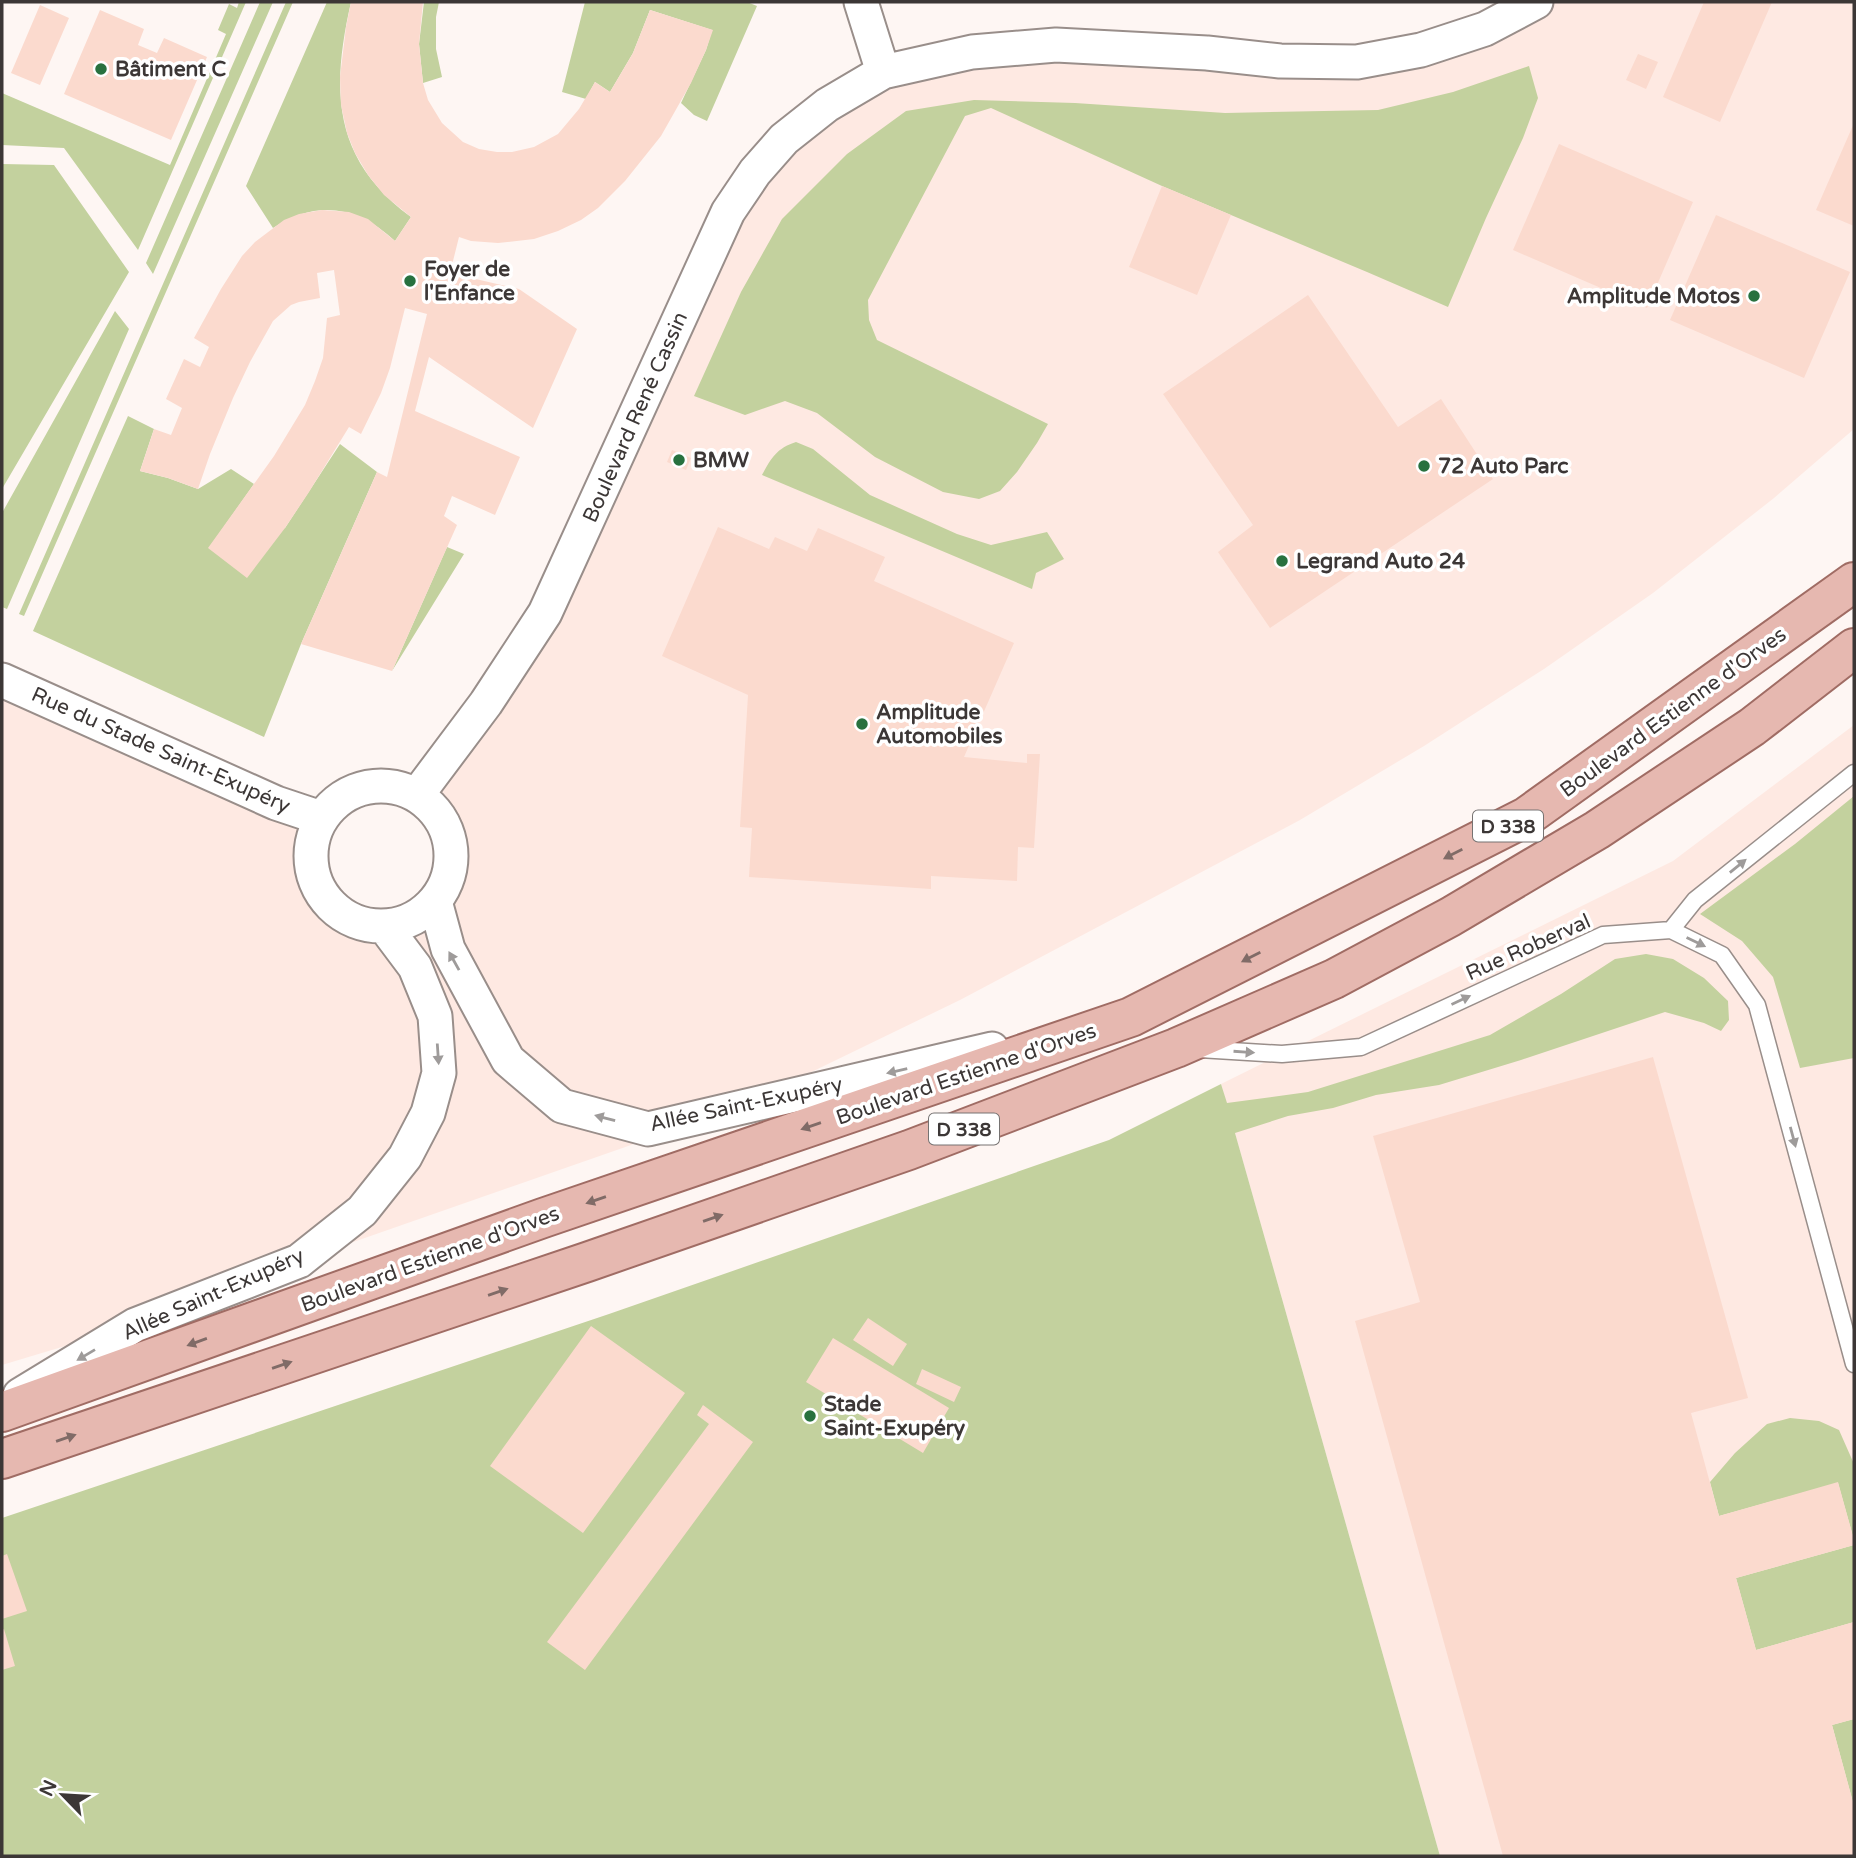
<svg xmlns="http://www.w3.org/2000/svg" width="1856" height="1858" font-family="'Varela Round',sans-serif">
  <rect width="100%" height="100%" fill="#fef6f3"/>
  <path fill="#fee9e2" d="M1536 2H1854V429L1774 498 1653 593 1544 669 1424 746 1300 820 960 1000 737 1108 299 1261 135 1325 2 1365V680L321 818 312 841 311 867 320 891 336 910 359 923 385 927 404 923 422 914 435 901 448 879 452 855 448 832 436 811 417 795 486 703 728 212 827 105 972 52 1357 62Z
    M1854 725V1856H1440L1221 1084 1673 861Z"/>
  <path fill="#c3d19e" d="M239 2H246L138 250 64 148 2 145V93L170 165 226 34 218 30 229 4 237 8Z
    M260 2H273L153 274 146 263Z
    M286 2H293L24 616 19 614Z
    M327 2H351C331 90 332 159 411 217L395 241C358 206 317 199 273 228L246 186Z
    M424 2H439L436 17V49L442 77 423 83 419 44Z
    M585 2H747L757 6 707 121 694 115 681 103 706 50 712 30 650 10 633 53 610 92 595 82 586 99 562 92Z
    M1529 66 1538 98 1523 138 1486 218 1448 307 1367 272 1162 186 991 108 965 116 868 300 869 320 877 340 1048 424 1037 443 1017 472 1000 491 979 499 943 492 875 457 817 413 785 401 745 415 694 396 741 292 782 219 847 154 906 111 974 100 1075 103 1225 113 1378 110 1453 92Z
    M2 164 54 165 129 272 2 489Z
    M115 311 129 329 7 609 2 607V513Z
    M128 416 154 429 140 471 168 478 198 489 231 469 254 484 209 548 285 528 340 444 377 472 301 644 264 737 33 631Z
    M796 442 813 449 870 495 957 534 991 545 1047 532 1064 559 1036 573 1032 589 762 475C771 458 777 448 796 442Z
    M447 547 464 554 392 671Z
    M1854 796V1058L1800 1068 1773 977 1742 941 1700 914 1795 844Z
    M1646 954 1673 959 1704 978 1728 1001 1729 1020 1721 1031 1704 1023 1665 1012 1521 1060 1439 1085 1376 1095 1333 1108 1288 1116 1235 1133 1440 1856H2V1518L609 1314 1109 1140 1221 1084 1227 1103 1308 1092 1490 1035 1561 994 1615 959Z
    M1790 1418 1819 1421 1839 1430 1854 1464V1540L1838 1483 1719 1516 1710 1482 1735 1453 1767 1424Z
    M1854 1545V1622L1756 1650 1736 1578Z
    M1854 1719V1806L1832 1725Z"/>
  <path fill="#fbdace" d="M351 2H423L419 44 423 83 428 100 442 123 463 142 479 149 497 152H512L534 147 558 134 579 109 595 82 610 92 633 53 650 10 713 30 706 50 691 83 661 136 625 181 598 208 581 220 558 231 534 239 498 243 471 241 459 237 450 273 519 289 577 329 533 428 429 357 415 411 520 457 495 515 452 496 444 516 457 525 392 671 301 644 377 472 387 477 427 314 405 308 390 368 381 393 361 434 349 427 309 492 285 528 247 578 208 548 274 456 305 405 315 381 323 358 327 318 340 315 334 270 317 273 320 298 299 302 291 305 273 321 250 362 233 398 210 454 198 489 168 478 140 471 154 429 171 435 182 408 166 399 184 359 200 367 209 347 194 338 221 289 242 256 255 242 284 220 299 214 322 210 349 212 368 219 395 241 411 217 384 195 368 175 355 153 347 133 341 105 340 77 346 27Z
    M1704 2H1772L1720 122 1663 97Z
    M40 5 69 18 40 85 11 73Z
    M100 10 144 29 138 45 157 53 164 38 207 57 171 140 64 94Z
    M1638 54 1658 62 1646 89 1626 80Z
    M1854 123V226L1816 210Z
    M1559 144 1693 202 1647 308 1513 250Z
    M1162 186 1231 215 1197 295 1129 267Z
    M1716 215 1850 272 1804 378 1670 320Z
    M1308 295 1398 427 1441 399 1493 479 1270 628 1218 552 1253 525 1163 394Z
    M672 450 691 458 686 470 667 462Z
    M718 527 769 549 775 537 807 551 818 528 885 557 874 581 1014 643 964 757 1027 763V754H1040L1034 848 1018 847 1017 881 931 876V889L749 877 752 828 740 827 748 695 662 656Z
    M1653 1057 1748 1398 1691 1413 1719 1516 1838 1482 1854 1540V1545L1736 1578 1756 1650 1854 1622V1719L1832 1725 1854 1806V1856H1503L1355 1321 1420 1302 1373 1136Z
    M868 1318 907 1344 893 1366 853 1340Z
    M591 1326 685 1393 583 1533 490 1466Z
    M833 1338 949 1408 923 1453 806 1382Z
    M922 1369 961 1387 954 1402 916 1384Z
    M703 1405 753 1442 585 1670 547 1642 709 1424 697 1415Z
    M7 1554 27 1611 2 1619V1556Z
    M4 1629 15 1666 2 1670V1630Z"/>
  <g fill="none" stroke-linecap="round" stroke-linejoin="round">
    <defs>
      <path id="lane" d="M1671 930 1695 900 1854 773
        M1199 1049 1282 1054 1361 1047 1603 935 1671 930 1722 955 1757 1005 1854 1364"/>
      <path id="street" d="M861 2 883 72
        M2 680 276 803 321 818
        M311 856a70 70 0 1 1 140 0a70 70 0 1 1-140 0Z
        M417 795 486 703 545 613 728 212 755 172 784 139 827 105 883 72 972 52 1056 45 1207 53 1280 61 1357 62 1421 50 1485 29 1536 2
        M435 901 448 949 508 1060 562 1106 648 1129 992 1049
        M20 1395 135 1325 299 1261 362 1211 405 1157 428 1113 439 1073 435 1016 415 967 385 927"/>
      <path id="primary" d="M2 1412 543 1218 1131 1017 1526 817 1854 582
        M2 1459 587 1262 909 1150 1176 1048 1334 979 1450 917 1597 830 1752 727 1854 648"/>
    </defs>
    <use href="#lane" stroke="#998e8a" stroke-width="19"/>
    <use href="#street" stroke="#998e8a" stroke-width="37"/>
    <use href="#primary" stroke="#a06c64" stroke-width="42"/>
    <use href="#lane" stroke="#fff" stroke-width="16"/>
    <use href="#street" stroke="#fff" stroke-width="33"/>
    <use href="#primary" stroke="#e6b8b0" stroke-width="38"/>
  </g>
  <defs><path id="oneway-solid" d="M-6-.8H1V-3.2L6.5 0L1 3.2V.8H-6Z" transform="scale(1.75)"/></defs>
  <g fill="#806b67">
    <use href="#oneway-solid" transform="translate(1453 854) rotate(153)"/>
    <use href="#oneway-solid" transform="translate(1251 957) rotate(153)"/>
    <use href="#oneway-solid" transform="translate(811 1126) rotate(161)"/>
    <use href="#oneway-solid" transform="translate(596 1200) rotate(161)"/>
    <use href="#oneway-solid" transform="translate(713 1218) rotate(-19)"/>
    <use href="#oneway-solid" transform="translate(498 1292) rotate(-19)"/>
    <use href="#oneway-solid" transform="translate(197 1342) rotate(160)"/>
    <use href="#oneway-solid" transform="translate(282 1365) rotate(-19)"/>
    <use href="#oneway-solid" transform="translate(66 1438) rotate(-19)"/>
  </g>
  <g fill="#9e9b9a">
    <use href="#oneway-solid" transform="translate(1738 866) rotate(-39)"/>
    <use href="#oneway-solid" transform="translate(1696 942) rotate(26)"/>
    <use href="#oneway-solid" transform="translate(454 961) rotate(-119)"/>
    <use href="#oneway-solid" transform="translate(1461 1000) rotate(-25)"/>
    <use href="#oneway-solid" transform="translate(1244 1052) rotate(4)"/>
    <use href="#oneway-solid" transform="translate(438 1054) rotate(86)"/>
    <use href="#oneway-solid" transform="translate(897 1071) rotate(167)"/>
    <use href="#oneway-solid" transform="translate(605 1118) rotate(-165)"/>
    <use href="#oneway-solid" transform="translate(1793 1137) rotate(75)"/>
    <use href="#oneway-solid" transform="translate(86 1355) rotate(149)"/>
  </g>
  <g fill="#28713f" stroke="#fff" stroke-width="2.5">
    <circle cx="101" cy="69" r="7"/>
    <circle cx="410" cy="281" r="7"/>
    <circle cx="1754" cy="296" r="7"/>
    <circle cx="679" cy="460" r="7"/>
    <circle cx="1424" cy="466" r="7"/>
    <circle cx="1282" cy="561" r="7"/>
    <circle cx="862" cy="724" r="7"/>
    <circle cx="810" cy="1416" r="7"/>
  </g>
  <g text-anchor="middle" stroke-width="7" stroke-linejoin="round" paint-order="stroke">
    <g fill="#fff" stroke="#767372" stroke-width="2">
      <rect x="1473" y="810.5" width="70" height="31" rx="5"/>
      <rect x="929" y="1113.5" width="70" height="31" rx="5"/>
    </g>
    <g font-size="19" font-weight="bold" fill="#3c3736">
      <text x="1508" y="833">D 338</text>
      <text x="964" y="1136">D 338</text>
    </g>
    <g font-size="21" font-weight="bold" fill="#3c3736" stroke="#fff" text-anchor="start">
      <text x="115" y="76">Bâtiment C</text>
      <text x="424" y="276">Foyer de<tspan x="424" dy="24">l'Enfance</tspan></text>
      <text x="1740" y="303" text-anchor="end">Amplitude Motos</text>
      <text x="693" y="467">BMW</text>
      <text x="1438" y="473">72 Auto Parc</text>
      <text x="1296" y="568">Legrand Auto 24</text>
      <text x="876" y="719">Amplitude<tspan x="876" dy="24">Automobiles</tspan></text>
      <text x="824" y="1411">Stade<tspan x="824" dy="24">Saint-Exupéry</tspan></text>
    </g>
    <g font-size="21" fill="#3c3736" stroke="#fff">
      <text transform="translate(635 417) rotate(-66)" y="7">Boulevard René Cassin</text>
      <text transform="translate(1673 712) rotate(-36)" y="7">Boulevard Estienne d'Orves</text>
      <text transform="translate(161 750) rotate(24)" y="7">Rue du Stade Saint-Exupéry</text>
      <text transform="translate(1528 947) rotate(-24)" y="7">Rue Roberval</text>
      <text transform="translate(966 1074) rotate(-19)" y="7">Boulevard Estienne d'Orves</text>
      <text transform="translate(746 1104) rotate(-12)" y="7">Allée Saint-Exupéry</text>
      <text transform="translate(430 1259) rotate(-20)" y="7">Boulevard Estienne d'Orves</text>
      <text transform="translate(213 1294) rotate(-24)" y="7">Allée Saint-Exupéry</text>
    </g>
  </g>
  <rect width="1856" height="1858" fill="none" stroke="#3c3736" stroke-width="7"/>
  <g transform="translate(63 1795) rotate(295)" stroke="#ffffff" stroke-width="5" paint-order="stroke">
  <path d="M0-5L12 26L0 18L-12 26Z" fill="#3c3736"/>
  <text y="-10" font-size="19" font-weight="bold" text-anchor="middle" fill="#3c3736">N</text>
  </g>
</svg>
